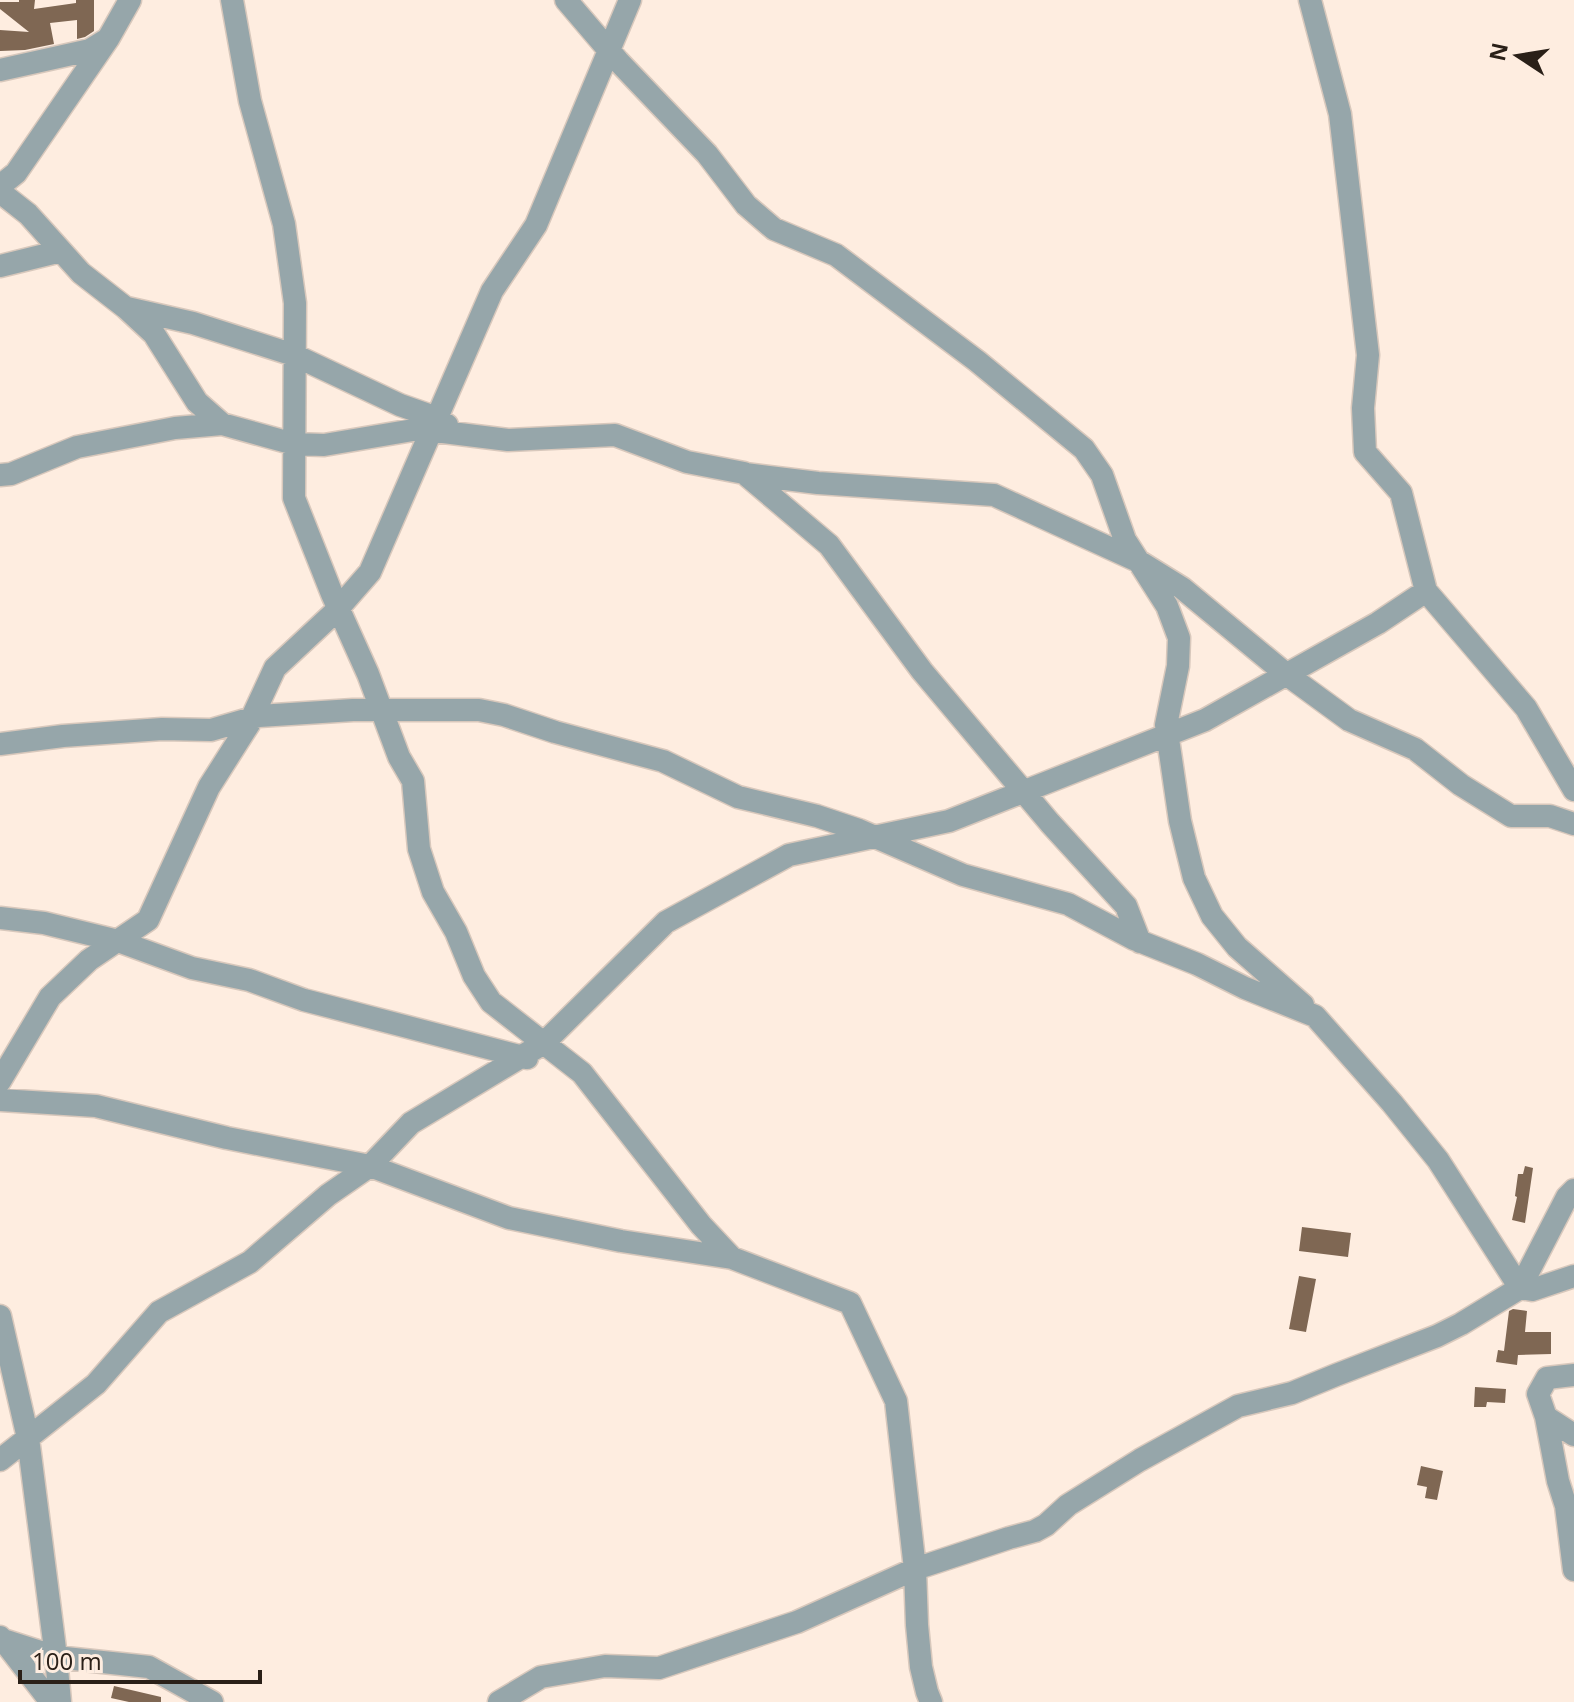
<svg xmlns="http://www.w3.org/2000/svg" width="1574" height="1702" font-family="'Open Sans',sans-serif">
  <rect width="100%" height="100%" fill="#feede0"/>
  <path fill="#7f6753" d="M19 0H35L34 9 76 3V0H94V31L85 37 77 39V20L50 23 54 44 25 50 0 51V30L29 32 0 9V2H19Z
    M1525 1166 1533 1168 1525 1223 1512 1220 1517 1197 1515 1196 1518 1174H1523Z
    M1302 1227 1351 1233 1348 1257 1299 1251Z
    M1299 1276 1316 1279 1306 1332 1289 1329Z
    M1513 1309 1527 1311 1525 1332H1551V1354L1518 1355 1517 1365 1496 1362 1498 1350 1504 1351 1509 1311Z
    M1475 1387 1506 1389 1505 1403 1487 1402 1486 1407H1474Z
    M1421 1466 1443 1471 1437 1500 1425 1498 1427 1487 1417 1485Z
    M114 1686 161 1697V1702H129L111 1698Z"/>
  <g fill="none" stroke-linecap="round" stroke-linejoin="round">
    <defs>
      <path id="minor" d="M232 0 250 101 284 224 295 303 294 498 332 594 368 674 399 757 413 781 419 849 433 892 456 932 474 976 491 1002 582 1073 701 1225 732 1258
        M566 0 618 61 707 154 746 205 774 229 836 255 977 361 1084 449 1102 475 1125 540 1167 606 1179 638 1178 666 1166 725 1180 821 1194 878 1212 916 1237 947 1303 1005
        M0 70 90 50 108 39 130 0
        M0 186 16 173 108 39
        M0 192 28 214 81 273 126 308 154 334 197 402 222 424 294 444 324 445 419 429 508 440 615 435 687 462 744 473 829 545 922 671 1050 823 1126 906 1140 942
        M0 266 61 251
        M127 308 193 323 294 355 400 405 437 418 447 425
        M745 474 818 483 994 495 1140 562 1182 588 1286 674 1349 720 1415 749 1461 785 1511 816H1550L1574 824
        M0 475 11 474 77 447 175 428 222 424
        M1426 591 1526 708 1574 790
        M0 744 63 736 162 729 211 730 259 716 353 710H479L504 715 555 732 663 761 738 797 817 816 859 830 963 875 1068 904 1134 939 1197 964 1245 988 1315 1016 1392 1103 1438 1160 1520 1288 1532 1290 1574 1276
        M0 918 44 923 118 941 192 968 249 980 304 1000 527 1058
        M0 1081 50 997 89 960 148 920 209 787 249 724 275 668 336 611 370 572 492 291 536 225 630 0
        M0 1100 96 1106 227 1138 370 1166 509 1218 621 1241 732 1258 850 1303 896 1401 915 1569 917 1625 921 1667 927 1692 931 1702
        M0 1316 28 1438 0 1460
        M1574 1375 1547 1378 1538 1394 1546 1417 1558 1481 1566 1506 1574 1570
        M1546 1417 1574 1435
        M0 1637 3 1640 56 1657 149 1667 212 1702
        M3 1640 51 1702
        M60 1702 56 1657 28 1438 96 1384 159 1312 250 1262 328 1195 370 1166 411 1123 544 1043 666 922 789 855 949 821 1205 720 1378 623 1426 591 1401 493 1365 452 1363 408 1368 355 1340 114 1310 0
        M499 1702 541 1677 605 1666 659 1668 797 1622 915 1569 1009 1538 1035 1531 1046 1525 1068 1505 1140 1460 1238 1406 1292 1393 1336 1375 1437 1336 1461 1324 1520 1288 1567 1197 1574 1190"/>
    </defs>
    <use href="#minor" stroke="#d8c8bc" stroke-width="25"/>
    <use href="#minor" stroke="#96a6aa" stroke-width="22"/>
  </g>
  <g transform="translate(1518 56) rotate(282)" stroke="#feede0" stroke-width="6" paint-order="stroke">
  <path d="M0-6L14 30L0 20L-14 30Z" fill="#2a2018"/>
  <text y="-12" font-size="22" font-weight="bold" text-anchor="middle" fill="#2a2018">N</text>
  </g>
  <path d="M20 1670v12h240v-12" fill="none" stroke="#2a2018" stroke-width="4"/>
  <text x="32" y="1670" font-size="24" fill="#2a2018" stroke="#feede0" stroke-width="6" paint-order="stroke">100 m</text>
</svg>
